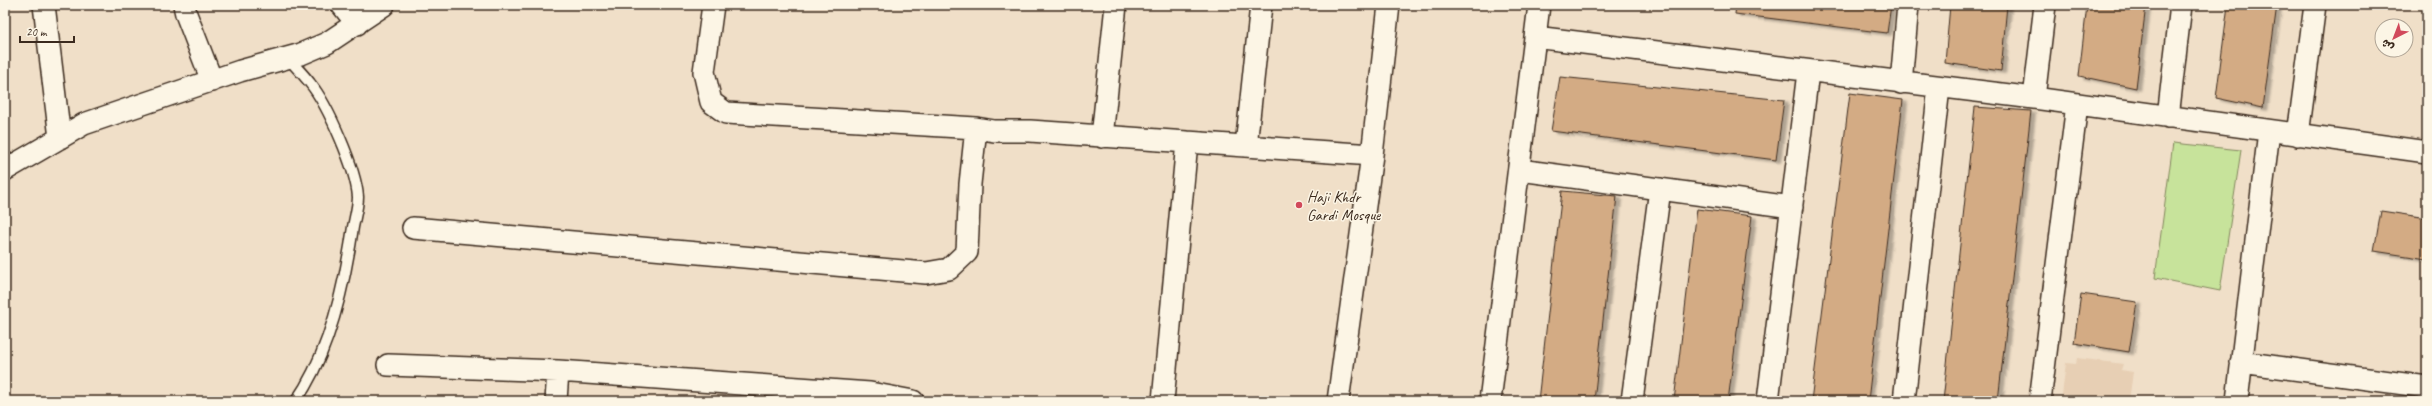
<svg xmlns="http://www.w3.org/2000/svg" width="2432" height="406" font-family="Caveat,'Playpen Sans Arabic',sans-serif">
  <defs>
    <filter id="shadow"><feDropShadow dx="4.5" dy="2.5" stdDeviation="1" flood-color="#0004"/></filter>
  </defs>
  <rect width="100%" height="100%" fill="#f0dfc8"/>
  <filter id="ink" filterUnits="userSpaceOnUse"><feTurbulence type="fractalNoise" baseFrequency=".025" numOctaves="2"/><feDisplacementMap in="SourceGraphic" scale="8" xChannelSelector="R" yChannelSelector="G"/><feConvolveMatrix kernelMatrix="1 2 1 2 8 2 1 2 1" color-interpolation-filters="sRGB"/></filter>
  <g filter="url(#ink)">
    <path fill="#e7cfb4" d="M2077 358 2123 364 2121 370 2133 372 2129 401H2073L2074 395H2062L2066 363 2076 364Z"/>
    <path fill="#c7e39b" stroke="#81865c" d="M2173 143 2241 150 2220 291 2155 278Z"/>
    <path fill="#d3ab84" stroke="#3b2a1e" filter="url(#shadow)" d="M1736 5H1891L1887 33 1735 14Z
      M1950 5H2007L2001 71 1945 63Z
      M2087 5H2146L2136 88 2079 76Z
      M2228 5H2277L2263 108 2216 98Z
      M1560 77 1784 100 1776 160 1551 131Z
      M1850 93 1903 100 1868 401H1811Z
      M1975 107 2031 111 1998 401H1943Z
      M1562 191 1617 196 1594 401H1538Z
      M1697 209 1752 216 1728 401H1674Z
      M2381 211 2427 218V259L2374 251Z
      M2081 294 2137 302 2129 352 2074 343Z"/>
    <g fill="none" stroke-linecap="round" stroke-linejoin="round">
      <defs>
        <path id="service" d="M288 58C295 66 303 74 310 83 328 105 356 169 358 197 358 206 355 217 353 227 345 283 329 354 296 401"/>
        <path id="minor" d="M44 5 60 138
          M184 5 186 14 212 81
          M342 5 357 24
          M713 5 704 72 711 102 726 113 976 128
          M1535 37 2034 98 2427 152
          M1901 83 1908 5
          M2034 98 2045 5
          M2168 117 2181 5
          M2298 135 2315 5
          M1102 137 1116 5
          M1246 146 1261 5
          M5 170 84 124 240 71 301 54 327 43 384 5
          M1519 170 1792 207
          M413 228 926 273 949 269 967 252 970 184 976 128 994 131H1030L1372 155
          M2241 362 2427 387
          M388 365 558 371
          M556 401 558 371 870 393 913 401
          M1163 401 1187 142
          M1338 401 1372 155 1389 5
          M1490 401 1539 5
          M1632 401 1660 189
          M1768 401 1808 72
          M1904 401 1939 87
          M2040 401 2077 104
          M2237 401 2269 131"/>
      </defs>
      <use href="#service" stroke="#3b2a1e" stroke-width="13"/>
      <use href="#minor" stroke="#3b2a1e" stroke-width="24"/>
      <use href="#service" stroke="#fcf5e5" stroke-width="10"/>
      <use href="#minor" stroke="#fcf5e5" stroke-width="21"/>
    </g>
  </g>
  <circle fill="#d1495b" stroke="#fcf5e5" stroke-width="1.5" cx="1299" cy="205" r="4"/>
  <g text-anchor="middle" stroke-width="3" stroke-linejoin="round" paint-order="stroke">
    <g font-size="16" fill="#3b2a1e" stroke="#fcf5e5" text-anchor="start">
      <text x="1307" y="202">Haji Khdr<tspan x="1307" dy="18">Gardi Mosque</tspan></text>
    </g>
  </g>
  <rect width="2432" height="406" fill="none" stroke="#fcf5e5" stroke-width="20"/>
  <rect x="10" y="10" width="2412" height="386" fill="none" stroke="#3b2a1e" stroke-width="1.5" filter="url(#ink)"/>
  <g transform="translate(2394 38) rotate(222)"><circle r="19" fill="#fcf5e5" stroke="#afa495"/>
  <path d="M0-3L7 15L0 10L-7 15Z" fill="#d1495b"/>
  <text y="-6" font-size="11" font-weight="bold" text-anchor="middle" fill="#3b2a1e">ش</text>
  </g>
  <path d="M20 36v6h54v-6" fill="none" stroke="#3b2a1e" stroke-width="2"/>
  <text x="26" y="36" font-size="12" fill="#3b2a1e" stroke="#fcf5e5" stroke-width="3" paint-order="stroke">20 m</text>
</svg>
